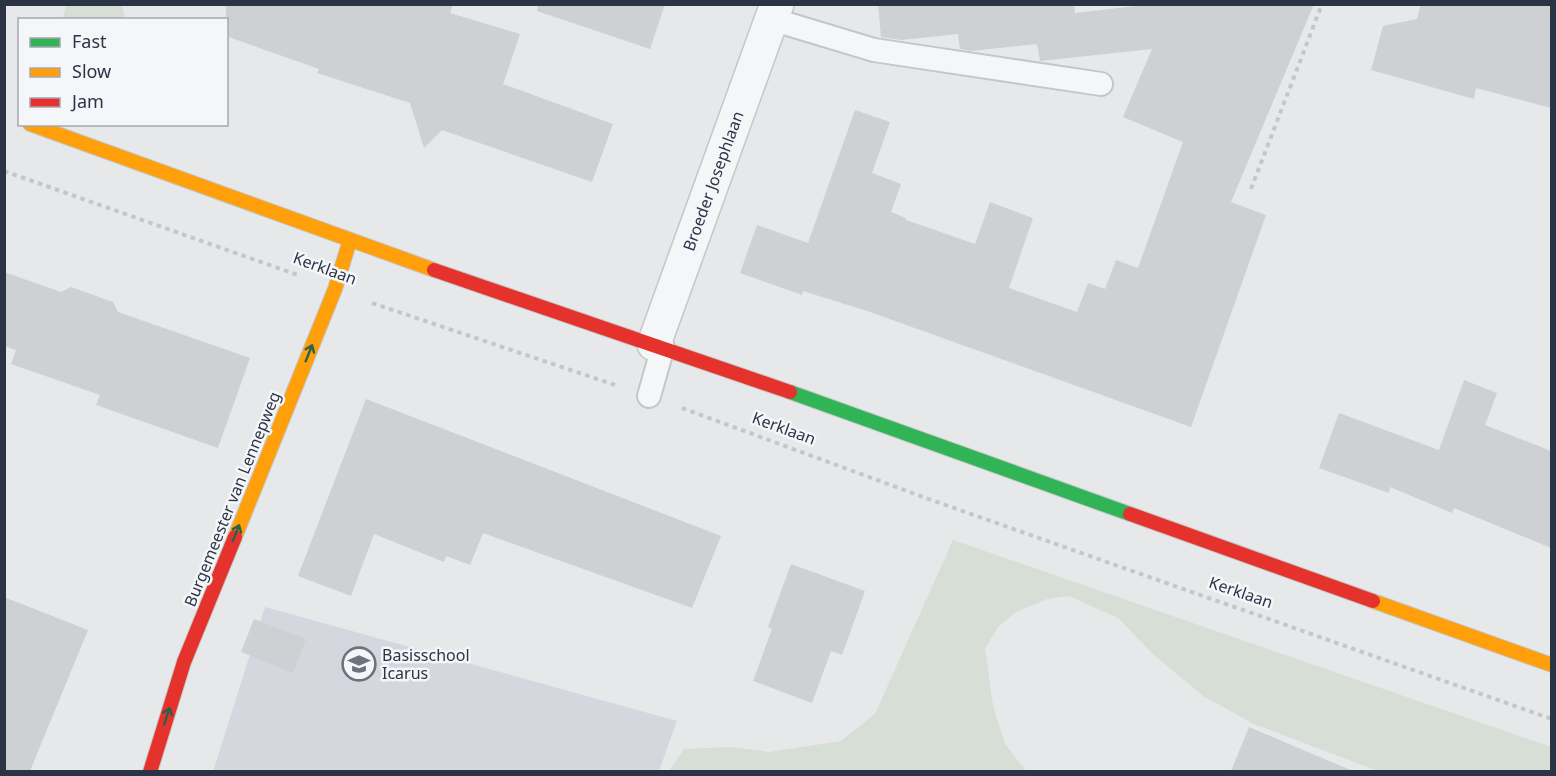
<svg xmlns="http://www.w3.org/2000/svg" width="1556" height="776" font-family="'Noto Sans',sans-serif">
  <rect width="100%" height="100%" fill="#e6e8ea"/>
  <path fill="#d4d7dd" d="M265 607 677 721 659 771 213 772Z"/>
  <path fill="#d6ded6" d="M66 4 122 5 125 19H63Z
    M953 540 1551 747V771H1378L1254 724 1203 696 1152 653 1118 618 1069 596 1047 599 1016 612 999 626 985 648 993 706 1005 744 1026 771H669L684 749 730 747 769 752 841 741 875 714Z"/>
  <path fill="#ced0d3" d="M226 4H453L450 13 520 34 503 84 613 124 592 182 442 130 424 148 410 103 317 73 319 69 226 36Z
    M538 4H665L650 49 537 11Z
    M878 4H1074L1075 13 1153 4H1314L1231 202 1266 215 1191 427 870 312 803 291 802 295 740 273 757 225 808 243 855 110 890 122 872 173 901 184 891 212 906 218V220L975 244 990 202 1033 218 1009 288 1077 312 1088 283 1105 289 1116 260 1138 268 1183 142 1123 117 1152 49 1040 61 1037 44 971 51 960 49 958 34 901 40 881 37Z
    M1421 4H1551V108L1476 88 1474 99 1371 70 1383 26 1417 19Z
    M4 272 61 292 71 287 113 302 118 312 250 358 218 448 96 405 100 395 11 364 16 350 4 346Z
    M1464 380 1497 393 1485 425 1551 451V548L1454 508 1452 513 1390 487 1389 493 1319 468 1339 413 1439 450Z
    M366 399 721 536 692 608 483 533 470 565 446 556 444 562 374 534 351 596 298 576Z
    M791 564 865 591 842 655 831 651 812 703 753 681 772 629 768 627Z
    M4 597 88 630 30 771H4Z
    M254 619 306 639 293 673 241 652Z
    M1249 727 1353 771H1231Z"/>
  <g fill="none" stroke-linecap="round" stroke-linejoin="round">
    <defs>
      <path id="lane" d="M771 19 874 50 1101 84
        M649 396 663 347"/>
      <path id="street" d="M654 344 777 4"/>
      <path id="fast" d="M790 392 1130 514"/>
      <path id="slow" d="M30 124 434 270
        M235 537 335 289 350 240
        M1373 601 1552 665"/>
      <path id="jam" d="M434 270 790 392
        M1130 514 1373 601
        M150 772 184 662 235 537"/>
    </defs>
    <use href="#lane" stroke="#c4c6c8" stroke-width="26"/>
    <use href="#street" stroke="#c4c6c8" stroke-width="36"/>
    <use href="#fast" stroke="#c4c6c8" stroke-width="16"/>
    <use href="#slow" stroke="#c4c6c8" stroke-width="16"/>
    <use href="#jam" stroke="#c4c6c8" stroke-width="16"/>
    <path stroke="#c5c6ca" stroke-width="4" stroke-dasharray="4.5 4.5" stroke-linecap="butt" d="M4 171 298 275
      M1251 189 1322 4
      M372 303 615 385
      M682 408 934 501 1552 719"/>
    <use href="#lane" stroke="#f5f6f7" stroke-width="22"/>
    <use href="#street" stroke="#f5f6f7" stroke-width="33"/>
    <use href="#fast" stroke="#30b455" stroke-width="14"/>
    <use href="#slow" stroke="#ff9f0a" stroke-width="14"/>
    <use href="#jam" stroke="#e5322d" stroke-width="14"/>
  </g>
  <defs><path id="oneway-shaft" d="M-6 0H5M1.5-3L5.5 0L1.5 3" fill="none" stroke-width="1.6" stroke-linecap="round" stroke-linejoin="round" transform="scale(1.5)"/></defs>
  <g stroke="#2d614b">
    <use href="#oneway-shaft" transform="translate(309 353) rotate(-68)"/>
    <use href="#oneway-shaft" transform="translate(236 533) rotate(-68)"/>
    <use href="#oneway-shaft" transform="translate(167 716) rotate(-72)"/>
  </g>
  <defs>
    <symbol id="school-ring" viewBox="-11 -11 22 22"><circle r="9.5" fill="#f4f6f9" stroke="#6c737f" stroke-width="1.5"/><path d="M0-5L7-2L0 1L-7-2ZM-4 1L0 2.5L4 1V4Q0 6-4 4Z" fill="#6c737f"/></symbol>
  </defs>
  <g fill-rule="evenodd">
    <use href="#school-ring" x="340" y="645" width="38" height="38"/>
  </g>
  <g text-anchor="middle" stroke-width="5" stroke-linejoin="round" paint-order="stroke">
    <g font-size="16" fill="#2b3445" stroke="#f4f6f9">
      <text transform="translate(713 181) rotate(-70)" y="6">Broeder Josephlaan</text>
      <text transform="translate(325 268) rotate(20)" y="6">Kerklaan</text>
      <text transform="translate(784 428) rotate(20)" y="6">Kerklaan</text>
      <text transform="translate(232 499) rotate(-68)" y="6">Burgemeester van Lennepweg</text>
      <text transform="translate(1241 592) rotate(19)" y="6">Kerklaan</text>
    </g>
    <g font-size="16" fill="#2b3445" stroke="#f4f6f9" text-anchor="start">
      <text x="382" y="661">Basisschool<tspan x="382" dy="18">Icarus</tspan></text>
    </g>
  </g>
  <rect width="1556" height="776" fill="none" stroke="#2b3445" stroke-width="12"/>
  <rect x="18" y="18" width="210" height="108" fill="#f4f6f9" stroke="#a4a8b1" stroke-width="1.5"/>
  <rect x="30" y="38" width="30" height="9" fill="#30b455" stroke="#a4a8b1" stroke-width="1.5"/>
  <text x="72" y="48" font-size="18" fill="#2b3445">Fast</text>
  <rect x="30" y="68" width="30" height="9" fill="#ff9f0a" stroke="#a4a8b1" stroke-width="1.5"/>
  <text x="72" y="78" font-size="18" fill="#2b3445">Slow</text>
  <rect x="30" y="98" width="30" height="9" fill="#e5322d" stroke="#a4a8b1" stroke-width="1.5"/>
  <text x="72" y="108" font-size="18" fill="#2b3445">Jam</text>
</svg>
